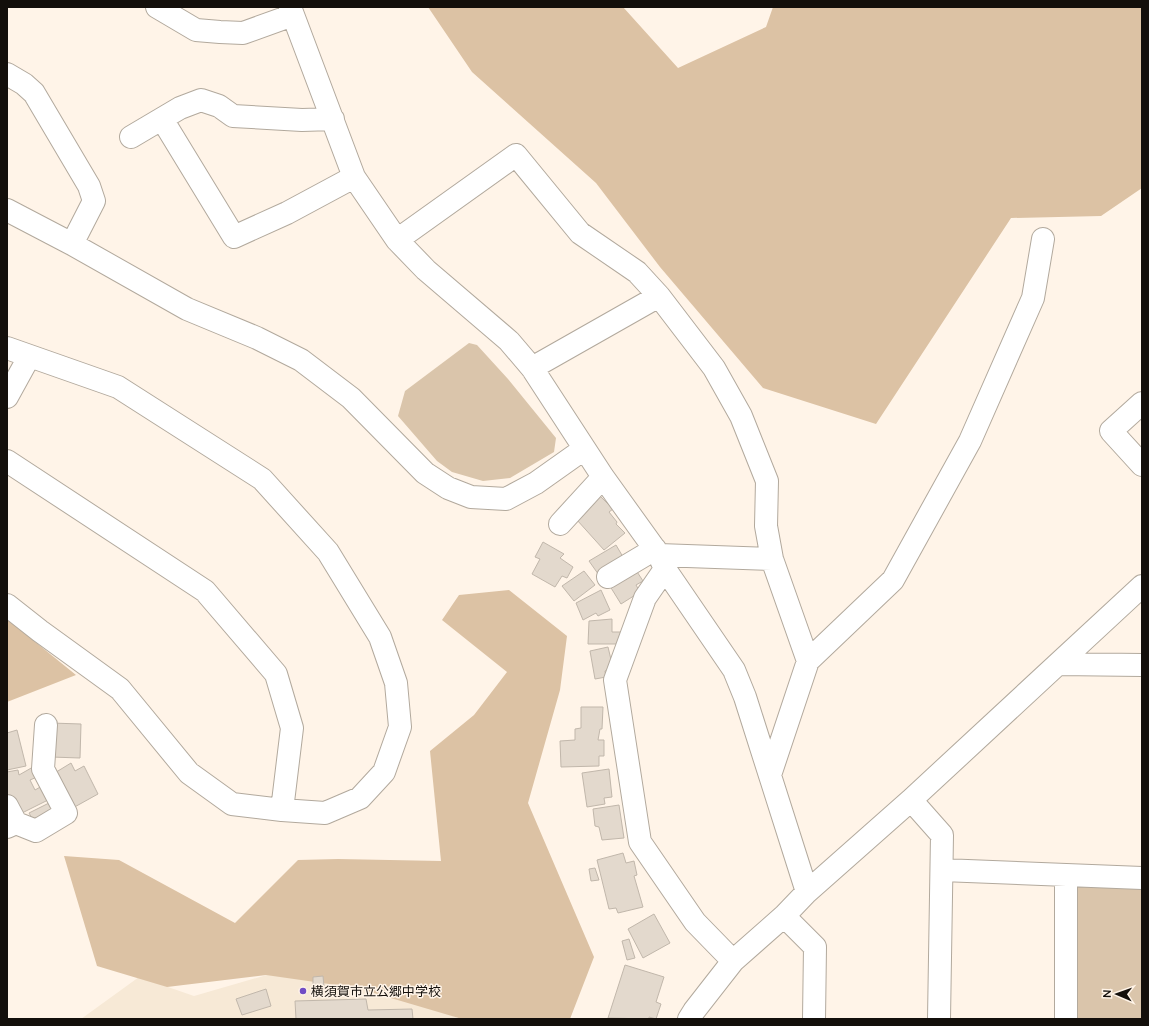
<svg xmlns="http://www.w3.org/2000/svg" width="1149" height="1026" font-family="'Nunito Sans','Noto Sans JP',sans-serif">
  <rect width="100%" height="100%" fill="#fff4e8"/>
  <path fill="#f7e9d6" d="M322 959 460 1019H81L139 977 194 996Z"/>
  <path fill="#dac5ab" d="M469 343 477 345 508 379 556 438 554 452 510 478 483 481 452 472 437 461 398 416 405 391Z
    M1077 879 1142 880V1019H1075Z"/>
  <path fill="#dcc2a4" d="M428 7H623L678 68 766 27 773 7H1142V188L1101 216 1011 218 876 424 763 388 660 267 596 183 472 72Z
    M509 590 567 636 560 690 528 803 594 957 570 1019H462L357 988 266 975 167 987 97 966 64 856 119 860 235 923 298 860 338 859 441 861 430 751 474 715 507 672 442 620 459 595Z
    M7 619 76 675 7 702Z"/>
  <path fill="#e3d9cd" stroke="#c1b7ab" d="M598 494 613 509 609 512 617 522 616 524 625 533 604 550 577 520Z
    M543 542 564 554 560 558 573 567 567 578 562 576 555 587 532 574 540 559 535 557Z
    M616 545 626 562 601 578 589 561Z
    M634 567 643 581 636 585 640 592 621 604 608 583Z
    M584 571 595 585 574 601 562 586Z
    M601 590 610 610 598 616 596 613 583 620 576 603Z
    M612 619V632H622L621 644H588L589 621Z
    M608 647 613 668 605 671 606 677 595 679 590 651Z
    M581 707H603L602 729H600L598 740H604V756H599V766L561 767 560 741 575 740V729L581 728Z
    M51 723 81 724 80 758 51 757Z
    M17 730 26 766 7 770V733Z
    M71 763 75 771 84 766 98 794 71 809 53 774Z
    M33 767 37 777 30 780 35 790 42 786 48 800 22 813 7 795V772L18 770 19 775Z
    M609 769 612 797 604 798 605 804 587 807 582 773Z
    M49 803 54 813 34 822 29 813Z
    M619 805 624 838 602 840 599 827 595 826 593 809Z
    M623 853 626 863 634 861 637 875 634 876 643 907 618 913 616 908 609 909 597 860Z
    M595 868 599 880 591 881 589 869Z
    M654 914 670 943 643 958 628 929Z
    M629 939 635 958 627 960 622 941Z
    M625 965 664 977 656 1002 661 1004 656 1019 649 1017V1019L608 1018Z
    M323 976 324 986H313V977Z
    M266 989 271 1006 242 1015 236 999Z
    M366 999 368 1010 412 1009 413 1019H296L295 1001Z"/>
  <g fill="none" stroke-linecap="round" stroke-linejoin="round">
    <defs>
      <path id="minor" d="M157 7 196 30 220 32 243 33 293 15
        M290 7 354 177 397 240 426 270 509 341 532 368 603 477 659 555 665 569 734 670 745 697 807 892
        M7 74 24 84 34 93 89 186 94 201 72 244
        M162 119 234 237 287 213 354 177
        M131 137 180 108 201 100 219 106 233 116 302 120 333 119
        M7 210 72 244 187 309 257 338 301 360 351 398 425 473 448 488 471 497 506 499 536 483 584 449
        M397 240 516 155 580 233 637 272 659 296 714 368 741 416 767 481 766 526 772 559 808 661 770 775
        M7 348 118 387 262 479 328 552 380 637 396 683 400 727 384 772 360 798 325 813 282 810
        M532 368 659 296
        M7 397 29 357
        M1142 403 1111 431 1142 465
        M7 461 205 591 276 674 292 728 282 810 232 804 189 773 120 689 40 631 7 605
        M560 524 603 477
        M659 555 772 559
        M665 569 645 598 615 680 640 842 695 922 733 961
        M608 577 655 549
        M808 661 893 580 970 441 1033 298 1043 239
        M1058 664 1142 665
        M911 800 942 835 939 1019
        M7 806 16 823
        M7 827 16 823 36 831 66 813 43 769 46 725
        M942 870 1142 878
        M784 916 815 947 814 1019
        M689 1019 694 1011 733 961 784 916 807 892 911 800 1142 586
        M1066 1019V875"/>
    </defs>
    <use href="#minor" stroke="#b2a99d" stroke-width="24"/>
    <use href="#minor" stroke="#fff" stroke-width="22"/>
  </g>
  <circle fill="#704cc5" stroke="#fff4e8" stroke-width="1.5" cx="303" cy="991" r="4"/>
  <g text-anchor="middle" stroke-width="3" stroke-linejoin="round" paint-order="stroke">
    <g font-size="13" fill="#130f0b" stroke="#fff4e8" text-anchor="start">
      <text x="311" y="996">横須賀市立公郷中学校</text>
    </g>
  </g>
  <rect width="1149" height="1026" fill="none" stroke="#130f0b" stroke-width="16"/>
  <g transform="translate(1117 994) rotate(272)" stroke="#fff4e8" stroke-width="3" paint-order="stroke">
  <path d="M0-3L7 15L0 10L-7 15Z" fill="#130f0b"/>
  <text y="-6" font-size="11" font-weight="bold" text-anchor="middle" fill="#130f0b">N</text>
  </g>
</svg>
